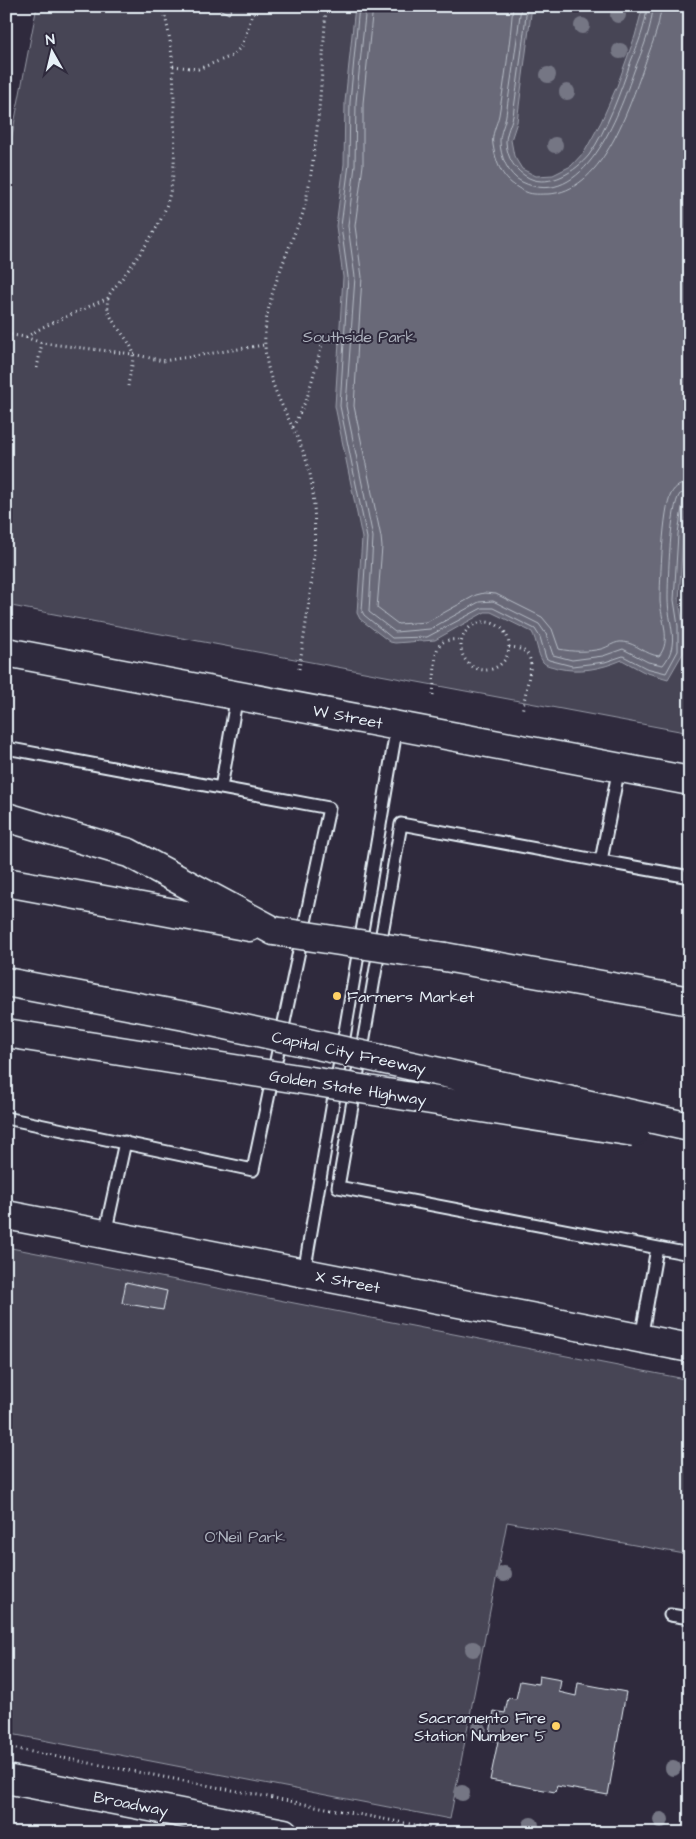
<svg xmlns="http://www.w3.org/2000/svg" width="696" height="1839" font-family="'Architects Daughter',sans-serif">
  <rect width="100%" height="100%" fill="#2f2a3d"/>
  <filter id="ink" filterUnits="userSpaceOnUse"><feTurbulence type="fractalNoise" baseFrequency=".02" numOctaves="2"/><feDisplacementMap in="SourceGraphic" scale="10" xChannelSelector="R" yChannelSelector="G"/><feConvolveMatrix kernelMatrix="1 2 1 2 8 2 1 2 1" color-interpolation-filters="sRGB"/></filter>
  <g filter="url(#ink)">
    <path fill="#464455" stroke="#979aa6" d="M37 6H690V733L6 605V166Z
      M6 1247 690 1380V1555L507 1522 450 1819 6 1733Z"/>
    <path fill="#696978" stroke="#9c9fab" d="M355 6H532L517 122 511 140 514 156 522 169 536 176 553 175 571 166 585 151 601 122 617 86 635 36 643 6H690V485L683 535 679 601 683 625V653L668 679 644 672 622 660C601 669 579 673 557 668 552 666 546 666 543 662 537 653 537 641 532 632L491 612H485L435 640 395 643 390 642 360 619 357 613 362 538 335 406 343 277 336 226 344 164 345 102Z"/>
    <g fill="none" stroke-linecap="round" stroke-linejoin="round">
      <path stroke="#b5bbc5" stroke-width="1" d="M359 6 350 102 349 164 341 226 348 277 340 406 367 538 362 611 364 615 392 638 427 637 482 608H493L535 629 540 637 546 658 549 660 572 666 605 662 623 656 646 668 666 673 678 651V626L674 600 678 534 683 501 685 498 690 497
        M366 6 356 102 355 165 348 226 355 277 346 406 373 537 369 612 395 632 430 629 479 602 493 601 539 624 546 634 553 655 572 660 603 656 623 649 648 662 663 665C681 643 668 624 668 599 668 580 670 506 680 494L690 491
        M373 6 363 103V165L355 226 362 277 354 406 381 537 382 547 377 608 398 624 427 622 476 595 484 593 496 594 542 617 552 629 559 649C573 652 587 652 601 649 609 647 615 641 623 642 636 643 646 655 659 656 672 641 661 619 660 601 660 582 663 508 671 494 675 486 682 483 690 483
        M513 6C510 43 505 79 499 115 497 125 491 134 493 145 497 168 504 182 526 192 533 195 540 194 548 194 601 192 627 113 642 72 649 51 660 28 661 6
        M521 6C517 43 511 79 506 115 505 124 500 132 500 141 500 156 508 175 522 182 584 212 619 114 634 71 642 51 652 28 653 6
        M527 6C523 43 518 79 513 116 511 124 506 133 506 142 507 158 515 171 529 178 550 188 576 171 589 155 607 130 621 90 631 61 638 44 646 25 647 6"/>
    </g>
    <path fill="#575565" stroke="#e8f1f8" d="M213 6H233L229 14Z
      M126 1282 167 1291 163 1310 122 1303Z
      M539 1676 561 1680 559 1692 576 1696 578 1683 626 1692 608 1795 557 1786 555 1792 490 1780 498 1741 489 1739 494 1711 505 1713 508 1698 516 1699 520 1681 538 1684Z"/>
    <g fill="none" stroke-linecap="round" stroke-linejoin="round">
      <defs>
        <path id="service" d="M6 748 329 808 253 1170 6 1118
          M619 767 601 861 690 877
          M221 788 237 695
          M601 861 401 824 338 1187 690 1254
          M105 1234 125 1142
          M304 1273 397 725
          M641 1339 657 1248
          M670 1615 690 1618"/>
        <path id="tertiary" d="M6 1779 284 1833"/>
        <path id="secondary" d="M6 652 690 781
          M6 1215 690 1348"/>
        <path id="motorway" d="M6 817 129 853 274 931
          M6 882 250 927
          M445 957 690 1001"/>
      </defs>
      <use href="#service" stroke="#e8f1f8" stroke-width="15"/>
      <use href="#tertiary" stroke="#e8f1f8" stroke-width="31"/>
      <use href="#secondary" stroke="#e8f1f8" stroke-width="31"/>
      <use href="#motorway" stroke="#e8f1f8" stroke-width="31"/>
      <path stroke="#e8f1f8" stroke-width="3" stroke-dasharray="1 4" stroke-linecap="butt" d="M173 66 198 69 232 56 242 46 255 6
        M6 334 25 337 42 343 133 354 163 361 264 345
        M26 337 43 327 108 298
        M37 368 42 343
        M128 386C129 376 134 362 133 352 129 336 103 319 108 298 110 291 119 283 123 277 136 259 149 242 159 223 177 189 175 148 174 111 174 76 173 41 162 6
        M293 427 307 398 324 338 345 344
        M461 646a24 24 0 1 1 48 0a24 24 0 1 1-48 0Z
        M509 647C521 648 530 651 531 665L522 712
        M299 669C308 609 322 534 310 474 300 429 267 393 265 346 263 308 280 272 293 237 297 227 303 216 305 205 319 140 322 73 326 6
        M433 695C434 685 434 675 435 666 436 645 439 638 462 640
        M6 1747 457 1833"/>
      <use href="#service" stroke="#2f2a3d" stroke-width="11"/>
      <use href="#tertiary" stroke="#2f2a3d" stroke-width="28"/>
      <use href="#secondary" stroke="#2f2a3d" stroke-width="28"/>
      <use href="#motorway" stroke="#2f2a3d" stroke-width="28"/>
      <defs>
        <path id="motorway-bridge" d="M274 931 445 957
          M6 982 185 1016 690 1127
          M6 1033 634 1132"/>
      </defs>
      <use href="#motorway-bridge" stroke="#e8f1f8" stroke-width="31" stroke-linecap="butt"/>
      <use href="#motorway-bridge" stroke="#2f2a3d" stroke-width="28"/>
    </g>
    <g fill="#757684">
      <circle cx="618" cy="15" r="8"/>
      <circle cx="582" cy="26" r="8"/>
      <circle cx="620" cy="51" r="8"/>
      <circle cx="548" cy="75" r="8"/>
      <circle cx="567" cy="92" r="8"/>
      <circle cx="555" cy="145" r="8"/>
      <circle cx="504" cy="1574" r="8"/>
      <circle cx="473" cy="1649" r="8"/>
      <circle cx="479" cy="1729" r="8"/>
      <circle cx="673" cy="1768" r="8"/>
      <circle cx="462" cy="1793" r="8"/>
      <circle cx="661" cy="1820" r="8"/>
      <circle cx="531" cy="1825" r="8"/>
    </g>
  </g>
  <g fill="#ffd166" stroke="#2f2a3d" stroke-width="2">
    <circle cx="337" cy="996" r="5"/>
    <circle cx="556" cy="1726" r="5"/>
  </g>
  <g text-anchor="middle" stroke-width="4" stroke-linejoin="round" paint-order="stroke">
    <g font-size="16" fill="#afb4bf" stroke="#2f2a3d">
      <text x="359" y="342">Southside Park</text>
      <text x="245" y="1542">O'Neil Park</text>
    </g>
    <g font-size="16" fill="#e8f1f8" stroke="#2f2a3d">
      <text transform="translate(348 716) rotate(11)" y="6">W Street</text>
      <text transform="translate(349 1052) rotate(12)" y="6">Capital City Freeway</text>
      <text transform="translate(348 1087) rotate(9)" y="6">Golden State Highway</text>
      <text transform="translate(348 1281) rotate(11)" y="6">X Street</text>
      <text transform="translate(131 1803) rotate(11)" y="6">Broadway</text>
    </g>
    <g font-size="16" fill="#e8f1f8" stroke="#2f2a3d" text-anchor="start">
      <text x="347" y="1002">Farmers Market</text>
      <text x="546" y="1723" text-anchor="end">Sacramento Fire<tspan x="546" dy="18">Station Number 5</tspan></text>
    </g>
  </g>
  <rect width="696" height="1839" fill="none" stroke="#2f2a3d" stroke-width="25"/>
  <rect x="12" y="12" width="671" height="1814" fill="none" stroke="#e8f1f8" stroke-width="2" filter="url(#ink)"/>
  <g transform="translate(52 52) rotate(352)" stroke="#2f2a3d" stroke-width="4" paint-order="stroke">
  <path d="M0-4L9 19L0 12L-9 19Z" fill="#e8f1f8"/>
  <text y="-8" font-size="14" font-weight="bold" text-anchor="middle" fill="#e8f1f8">N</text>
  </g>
</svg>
